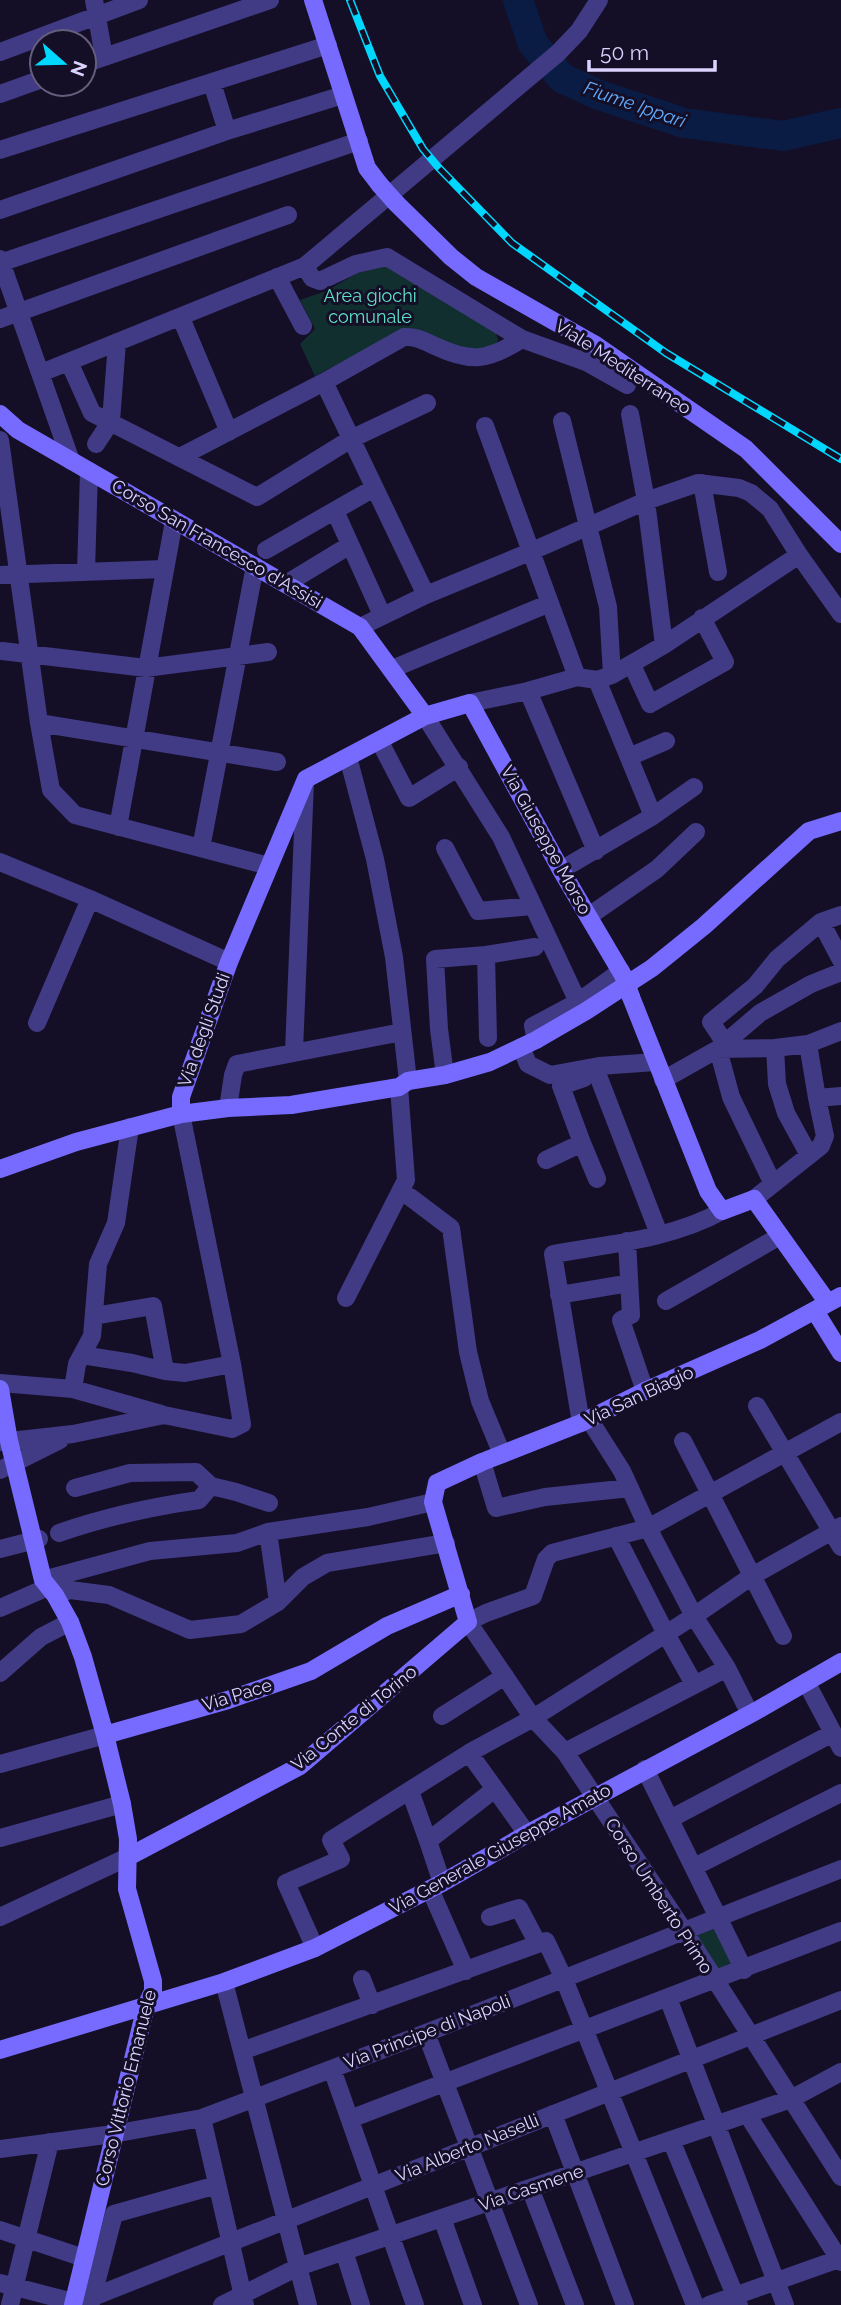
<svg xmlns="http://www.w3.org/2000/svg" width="841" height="2305" font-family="Raleway,sans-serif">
  <rect width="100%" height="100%" fill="#140f26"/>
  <path fill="#122f30" d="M386 265 496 333 498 340 494 347 471 351 401 331 315 376 300 344 315 329 300 300 326 291 358 273Z
    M717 1927 735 1965 717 1971 695 1936Z"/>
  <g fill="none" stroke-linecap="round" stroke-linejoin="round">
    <path stroke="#0a1c44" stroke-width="30" d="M518 0 533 44 562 78 599 95 684 123 783 136 841 123"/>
    <path stroke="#413a85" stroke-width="18" d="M94 0 104 57
      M0 52 139 0
      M84 64 270 0
      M212 83 227 131
      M0 94 42 79
      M0 150 328 45
      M0 210 227 131 343 95
      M0 259 71 461
      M0 263 359 141
      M305 266 312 278 320 281 356 264 387 257 522 339 586 362 594 344
      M277 277 303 326
      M181 318 229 432
      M0 319 288 215
      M69 362 92 413 257 497 351 439 427 403
      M586 362 627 385
      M41 373 305 266 558 53 579 31 599 0
      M324 382 426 595
      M630 414 646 501 664 645
      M562 421 608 607 612 675
      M485 426 577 677
      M0 440 39 723 51 790 75 815 269 866
      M96 444 111 421 117 342
      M180 457 324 382 404 337C415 336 424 341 435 346 471 363 488 361 522 339
      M702 483 718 572
      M335 511 382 615
      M266 550 374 488
      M86 572 89 471
      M0 575 164 569
      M286 584 350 545
      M360 627 426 595 532 551 646 501 698 483 739 488 751 493 770 509 799 555 841 614
      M2 651 146 668 268 652
      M632 665 650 704 725 662 702 618
      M392 669 550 603
      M597 680 653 816
      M528 691 596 851
      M470 703 528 691 577 677 597 680 612 675 664 645 799 555
      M425 716 501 837 578 1002
      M39 723 277 762
      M380 742 409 798 459 767
      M348 757 375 859 394 957 408 1081
      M629 757 666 741
      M118 827 174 521
      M201 848 255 566
      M445 848 478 911 532 906
      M0 862 90 899 229 962
      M561 870 653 816 694 787
      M589 916 657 869 696 832
      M821 922 841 915
      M486 955 488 1038
      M37 1023 90 899
      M536 1040 533 1026 578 1002 621 971
      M725 1043 711 1022 755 986 777 959 821 922 841 960
      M808 1044 817 1098
      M521 1047 528 1064 550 1075 599 1066 656 1062
      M775 1048 777 1084 786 1113 809 1155
      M294 1051 305 782
      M597 1073 659 1234
      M445 1075 439 1029 435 959 486 955 535 947
      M663 1080 718 1049 760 1013 811 984 841 972
      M228 1108 233 1075 237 1064 402 1032
      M582 1143 597 1179
      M546 1160 582 1143 561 1086 584 1078
      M773 1184 731 1097 718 1049 775 1048 808 1044 841 1031
      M410 1197 451 1228 468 1352 480 1401 502 1454
      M754 1199 821 1146 825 1136 817 1098 841 1096
      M627 1241 631 1315 621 1320 645 1391
      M559 1295 618 1285
      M346 1298 406 1180 399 1087
      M666 1301 780 1236
      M94 1316 153 1306 165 1371
      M82 1355 132 1363 165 1371 185 1373 232 1364
      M0 1383 73 1389 161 1414
      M73 1389 77 1364 92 1336 98 1264 116 1223 130 1127
      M757 1406 841 1547
      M589 1419 622 1471 648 1528 694 1616 727 1668 750 1714
      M841 1422 648 1528 552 1553 546 1559 533 1596 486 1613 468 1622 533 1718 565 1752 684 1931 841 2177
      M581 1423 553 1254C609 1244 672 1239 722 1211
      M683 1441 783 1636
      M0 1442 73 1434 164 1415 232 1429 242 1424 232 1364 181 1114
      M482 1462 496 1508 545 1497 630 1488
      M0 1470 60 1440
      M75 1488 130 1473 196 1472 211 1486
      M268 1532 278 1602
      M59 1533C105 1517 150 1507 199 1500L211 1486 236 1492 269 1503
      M616 1536 666 1634 694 1684
      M0 1549 39 1539
      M43 1580 150 1551 237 1543 268 1532 368 1517 433 1502
      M55 1595 70 1590 109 1595 190 1630 241 1624 278 1602 303 1577 327 1563 446 1543
      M0 1608 48 1587
      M0 1673 41 1637 70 1622
      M806 1682 841 1748
      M442 1716 505 1676
      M565 1752 727 1668
      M469 1753 495 1789
      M0 1764 105 1735
      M645 1769 744 1970
      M410 1791 428 1841
      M670 1819 833 1733
      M0 1838 122 1804
      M694 1867 841 1793
      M442 1883 428 1841 495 1789 527 1834
      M430 1889 466 1971
      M0 1917 128 1857
      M490 1917 519 1908 538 1944
      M315 1948 286 1883 341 1859 331 1840 469 1753 533 1718 694 1616 752 1576 841 1526
      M362 1979 372 2005
      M224 1982 308 2305
      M668 1998 785 2305
      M426 2033 529 2305
      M242 2051 546 1941 564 1979 695 2305
      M332 2069 415 2305
      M553 2114 625 2305
      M747 2114 841 2262
      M202 2118 245 2305
      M350 2119 841 1931
      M671 2140 739 2305
      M0 2149 113 2134 202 2118 426 2033 841 1869
      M530 2188 575 2305
      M442 2218 473 2305
      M0 2230 84 2258
      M344 2251 361 2305
      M0 2283 73 2302
      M93 2297 841 2000
      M91 2303 114 2214 217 2185
      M10 2305 50 2142
      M222 2305 298 2267 791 2099 841 2072
      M709 2305 839 2259"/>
    <path stroke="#776bff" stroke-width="18" d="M313 0 367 168 380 185
      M396 203 451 257 476 277 594 344 746 449 841 544
      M0 414 18 430 360 627 425 716
      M631 997 708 1191 722 1211 754 1199 828 1303
      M181 1114V1097L229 962 306 779 425 716 470 703 561 870 624 977
      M0 1169 76 1142 181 1114 228 1108 291 1105 399 1087 408 1081 445 1075 490 1062 536 1040 586 1011 652 968 704 926 809 831 841 821
      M815 1311 841 1353
      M0 1389 9 1441 43 1580 55 1595 70 1622 83 1657 105 1735 122 1804 128 1839 127 1889 153 1981V1991L146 2006 73 2305
      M105 1735 228 1700 311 1671 387 1626 461 1594
      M128 1857 300 1766 468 1622 433 1502 437 1483 482 1462 581 1423 645 1391 760 1340 841 1296
      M0 2050 224 1982 315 1948 442 1883 527 1834 756 1711 841 1662"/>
    <defs>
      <path id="rail" d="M350 0 380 76 423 149 439 168 512 243 666 353 841 459"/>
    </defs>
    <use href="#rail" stroke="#00d7fe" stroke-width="8"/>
    <use href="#rail" stroke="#140f26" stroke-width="5" stroke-dasharray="16" stroke-linecap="butt"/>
    <path stroke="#776bff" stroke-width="18" d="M380 185 396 203
      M624 977 631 997"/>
  </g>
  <g text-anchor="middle" stroke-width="6" stroke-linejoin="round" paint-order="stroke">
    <g font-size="18" fill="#5fe0c7" stroke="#140f26">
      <text x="370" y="302">Area giochi<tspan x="370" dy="21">comunale</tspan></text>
    </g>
    <g font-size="18" fill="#dbd4ff" stroke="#140f26">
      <text transform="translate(623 367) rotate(33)" y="6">Viale Mediterraneo</text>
      <text transform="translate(217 544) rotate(30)" y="6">Corso San Francesco d'Assisi</text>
      <text transform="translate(546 840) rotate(61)" y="6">Via Giuseppe Morso</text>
      <text transform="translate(204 1030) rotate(-70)" y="6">Via degli Studi</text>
      <text transform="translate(639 1396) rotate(-25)" y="6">Via San Biagio</text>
      <text transform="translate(237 1695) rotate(-17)" y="6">Via Pace</text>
      <text transform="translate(354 1718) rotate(-39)" y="6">Via Conte di Torino</text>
      <text transform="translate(500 1849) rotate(-29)" y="6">Via Generale Giuseppe Amato</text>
      <text transform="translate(659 1896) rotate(57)" y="6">Corso Umberto Primo</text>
      <text transform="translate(427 2032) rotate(-21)" y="6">Via Principe di Napoli</text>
      <text transform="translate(126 2088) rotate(-76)" y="6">Corso Vittorio Emanuele</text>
      <text transform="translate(467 2148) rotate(-22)" y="6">Via Alberto Naselli</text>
      <text transform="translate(531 2188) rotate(-19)" y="6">Via Casmene</text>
    </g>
    <g font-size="19" font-style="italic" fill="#62adff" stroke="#140f26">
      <text transform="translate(635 104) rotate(19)" y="7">Fiume Ippari</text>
    </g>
  </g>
  <g transform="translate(63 63) rotate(110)"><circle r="33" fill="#140f26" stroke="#645e7d" stroke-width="2"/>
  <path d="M0-5L12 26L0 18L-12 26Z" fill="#00d7fe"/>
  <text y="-10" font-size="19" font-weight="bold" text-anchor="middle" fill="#dbd4ff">N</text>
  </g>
  <path d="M589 60v10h126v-10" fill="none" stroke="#dbd4ff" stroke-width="3.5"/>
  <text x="600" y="60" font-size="21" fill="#dbd4ff" stroke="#140f26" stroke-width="5" paint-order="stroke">50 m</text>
</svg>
